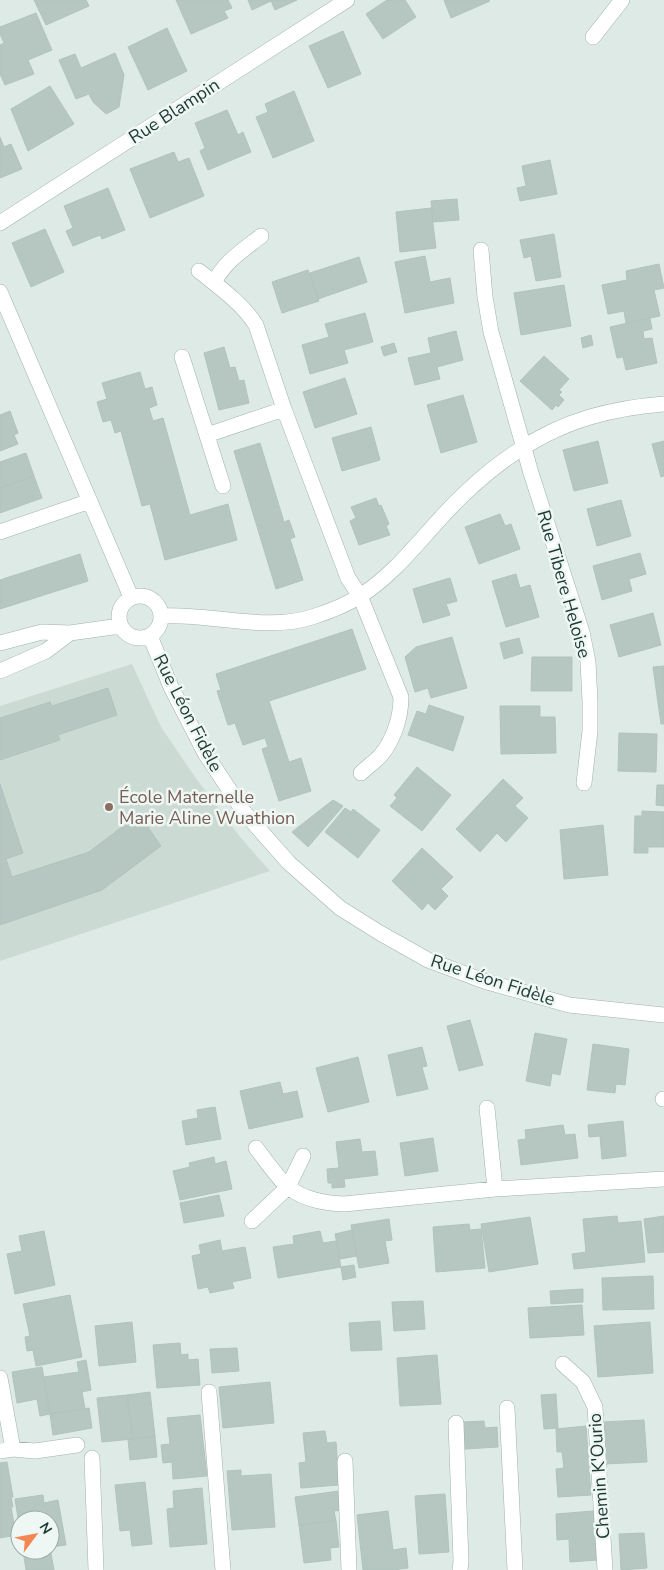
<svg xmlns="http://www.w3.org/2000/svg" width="664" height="1570" font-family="'Nunito Sans',sans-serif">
  <rect width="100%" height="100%" fill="#deeae5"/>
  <path fill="#ccdad4" d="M132 664 161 727 195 777 240 837 270 871 0 961V706Z"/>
  <path fill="#b6c7c2" stroke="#b0c3bd" d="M34 0H86L89 6 46 25Z
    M176 0H228L232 8 224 11 228 18 191 34Z
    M248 0H297L275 10 271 1 252 10Z
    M387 0H405L416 17 383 39 366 14Z
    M444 0H489L490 1 451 18Z
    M36 13 52 50 28 60 34 74 5 85 0 74V45L4 43 0 34V27Z
    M167 28 187 71 148 90 128 47Z
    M343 31 361 74 328 88 309 46Z
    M115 53 124 75 119 107 106 114 93 102 89 94 76 99 59 60 75 54 81 68Z
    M50 86 74 124 28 151 11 109Z
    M294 91 314 141 273 158 256 117 268 112 265 104Z
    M227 110 238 135 243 132 251 152 208 170 200 151 205 148 195 123Z
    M0 137 4 147 11 144 22 169 0 178Z
    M174 152 178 162 189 158 204 196 150 218 130 169Z
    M550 160 557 194 520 201 517 188 526 186 522 166Z
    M108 188 125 230 102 239 100 235 73 246 66 231 73 228 64 206Z
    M457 199 459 220 433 222 431 201Z
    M431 208 436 248 400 252 396 212Z
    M45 229 64 272 31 287 12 243Z
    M554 234 561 277 536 281 531 256 524 258 520 240Z
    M425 256 430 282 450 278 454 303 405 313 395 262Z
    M359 257 367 282 318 299 310 273Z
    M659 264 664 288 654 290 660 316 626 323 624 311 608 314 602 285 627 280 626 271Z
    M308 270 319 301 282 313 272 282Z
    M564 285 571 326 521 335 514 293Z
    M365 313 373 342 344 350 348 363 310 374 302 345 329 337 325 324Z
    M650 318 652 329 643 331 644 339 652 338 657 363 626 370 623 357 617 358 610 327Z
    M456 331 463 360 437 367 440 379 415 385 408 358 431 353 428 338Z
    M591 335 593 345 583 348 581 338Z
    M394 343 397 352 384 356 381 347Z
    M224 347 230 368 235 367 239 381 244 380 249 403 219 410 204 353Z
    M544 356 569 379 559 390 562 392 559 395 564 400 558 407 556 405 552 410 520 381Z
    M140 372 145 389 152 387 157 405 149 408 153 421 163 418 190 515 228 504 237 540 165 560 150 504 142 506 121 431 115 433 111 420 103 422 97 402 107 399 102 383Z
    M345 378 357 414 315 428 303 392Z
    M463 395 477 442 441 453 427 405Z
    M10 411 18 433 14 435 18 444 0 451V415Z
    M371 427 380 460 342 471 332 438Z
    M598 441 608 483 574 491 563 450Z
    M664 441V476L661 477 652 444Z
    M260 443 284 522 289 520 295 537 290 539 303 580 276 589 234 451Z
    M26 453 34 476 0 488V462Z
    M34 476 42 498 0 513V488Z
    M376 498 379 506 381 505 389 524 386 526 390 535 359 545 350 521 356 518 351 507Z
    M621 500 631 536 597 546 587 509Z
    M500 514 505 526 511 524 520 549 479 564 465 527Z
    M640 553 646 574 629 579 632 591 602 600 593 566Z
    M80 554 88 581 0 609V580Z
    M516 574 520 588 530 585 539 617 506 627 492 581Z
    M450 578 457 601 446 604 450 615 423 623 413 589Z
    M653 613 661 645 619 657 610 625Z
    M352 629 366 669 269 701 289 762 301 758 311 791 279 801 262 749 268 747 265 738 243 745 235 723 228 725 217 691 221 690 216 674Z
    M452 637 467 688 431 698 428 688 415 692 405 657 416 647Z
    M519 638 523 653 504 659 500 643Z
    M532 657H572V691H531Z
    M664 666V724H661L653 667Z
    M108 688 117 715 58 735 60 740 0 760V718L50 702 52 706Z
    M429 705 464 717 453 751 408 735 417 711 426 714Z
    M500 706H540V717H555L556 753 501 754Z
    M619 733 657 734 656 772 618 771Z
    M417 767 451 795 422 831 390 806 397 798 394 795Z
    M503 779 523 798 515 806 528 818 506 842 497 833 480 852 456 829Z
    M0 784 23 853 6 859 12 877 89 852 139 814 161 846 102 890 0 925Z
    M657 785H664V806L656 805Z
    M333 800 343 806 308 847 292 832Z
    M345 808 351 812 353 809 380 830 358 858 325 832Z
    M642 811 664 812V847H648V853H634L635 816H642Z
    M603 825 608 875 564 879 560 830Z
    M422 848 453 877 441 889 448 896 435 910 428 903 422 910 392 881Z
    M470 1020 483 1065 459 1071 447 1026Z
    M535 1033 567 1039 560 1075 552 1073 550 1086 526 1081Z
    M593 1044 629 1049 625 1085 616 1084 615 1093 587 1090Z
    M422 1047 427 1066 422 1067 428 1089 397 1096 388 1055Z
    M358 1057 369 1102 328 1112 316 1068Z
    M280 1082 283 1094 297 1091 303 1117 249 1129 240 1091Z
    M215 1107 221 1139 186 1145 182 1121 198 1118 197 1110Z
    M623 1121 626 1156 602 1159 600 1136 589 1137 588 1125Z
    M563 1125 565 1135 575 1134 578 1158 521 1165 518 1140 526 1139 525 1130Z
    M433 1138 438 1171 405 1176 400 1143Z
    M360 1139 362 1152 375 1151 378 1175 344 1179 345 1187 332 1188V1183H328L327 1169 339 1168 336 1142Z
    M214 1157 215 1164 226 1161 232 1189 180 1200 173 1171 190 1167 189 1163Z
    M219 1195 224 1216 184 1223 180 1203Z
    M617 1216 618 1223 641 1221 645 1262 574 1269 572 1254 586 1252 583 1219Z
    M664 1216V1252L648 1253 644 1219Z
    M530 1217 538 1264 489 1272 481 1224Z
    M389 1219 392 1240 385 1241 389 1263 359 1268 351 1225Z
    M469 1224 470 1230 481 1229 485 1268 436 1272 433 1227Z
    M352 1230 357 1256 340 1259 335 1234Z
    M44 1231 55 1285 15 1294 7 1254 22 1251 19 1236Z
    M320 1231 323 1243 336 1241 341 1267 278 1278 273 1247 294 1244 293 1236Z
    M220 1240 222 1251 245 1247 251 1278 232 1282 234 1288 210 1293 208 1287 198 1289 192 1256 201 1254 199 1245Z
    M354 1265 356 1277 343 1280 341 1267Z
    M653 1276 654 1309 603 1310 602 1278Z
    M583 1289V1302L551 1304 550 1291Z
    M70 1295 82 1357 36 1366 33 1350 27 1351 25 1337 30 1336 23 1304Z
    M423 1301 425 1329 394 1331 392 1302Z
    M582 1305 584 1335 530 1338 528 1308Z
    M380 1321 382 1350 351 1351 349 1323Z
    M132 1322 136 1362 99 1366 95 1326Z
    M650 1322 653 1373 598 1377 594 1326Z
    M180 1343 181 1355 188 1354V1360L198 1359 200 1385 157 1388 153 1345Z
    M237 1348 239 1371 212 1373 210 1349Z
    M437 1355 441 1404 400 1406 397 1358Z
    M86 1360 91 1390 82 1392 85 1409 50 1414 44 1377 79 1372 77 1362Z
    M42 1367 50 1414 40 1416 37 1399 17 1403 12 1372Z
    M270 1382 274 1423 223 1428 219 1387Z
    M150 1392 155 1436 133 1439 127 1395Z
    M556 1394 558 1428 544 1429 541 1395Z
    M127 1395 133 1439 102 1442 97 1398Z
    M89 1408 92 1428 53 1435 50 1414Z
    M200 1415 207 1476 173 1479 172 1462 163 1463 161 1445 170 1444 167 1418Z
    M644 1420 647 1462 604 1464 602 1422Z
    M484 1421 485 1428 497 1427 498 1447 465 1449 463 1422Z
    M586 1426 591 1495 558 1497 556 1469 564 1468 562 1452H557L556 1429Z
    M325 1431 327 1443 336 1442 339 1485 301 1488 299 1463 306 1462 303 1433Z
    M155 1436 157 1457 130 1460 128 1439Z
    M7 1462 13 1497H11L13 1507H11L16 1535 0 1538V1463Z
    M241 1470V1476L271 1474 275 1527 232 1530 227 1471Z
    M145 1482 152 1544 132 1546 130 1530 120 1531 115 1485Z
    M202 1488 207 1544 170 1547 167 1509 174 1508 173 1491Z
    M339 1491 342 1510 334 1511 336 1521 299 1525 295 1497Z
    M445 1494 449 1552 419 1554 415 1496Z
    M43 1495 44 1503 58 1500 66 1545 50 1547V1520H20V1531L15 1499Z
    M388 1511 393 1550 406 1548 408 1568 393 1570H363L357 1515Z
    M593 1511 597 1560 570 1562 569 1539 557 1540 556 1514Z
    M336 1521 339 1547 330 1548 331 1560 304 1563 299 1525Z
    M644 1533 647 1568 621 1570 619 1534Z
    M50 1548 54 1570H26L23 1550H50Z"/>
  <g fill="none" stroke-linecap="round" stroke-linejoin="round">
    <defs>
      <path id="street" d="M593 37 622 0
        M0 223 347 0
        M481 250 485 297 491 332 531 473 582 632 588 662 590 701V731L584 783
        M199 271C219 287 242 303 256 325L284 409 348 578 360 596 401 697C401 717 394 739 381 755 376 761 367 767 361 773
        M214 283C224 262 242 251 261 236
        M0 292 131 597
        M182 357 223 486
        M207 435 284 409
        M0 532 90 501
        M119 617a21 21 0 1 1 42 0a21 21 0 1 1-42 0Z
        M162 616C210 613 266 632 312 617 328 612 346 605 360 596 401 570 428 528 462 496 498 461 542 431 590 417 614 410 639 406 664 404
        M150 636 171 687 205 753 244 812 289 863 340 908 380 933 428 960 484 981 569 1005 664 1015
        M0 643 42 632 70 633 120 626
        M0 671 46 651 70 633
        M663 1099H664
        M487 1108 495 1189
        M256 1148C264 1158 279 1180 288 1187 305 1200 324 1203 344 1204L495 1189 664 1179
        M252 1221 288 1187 303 1156
        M563 1364 583 1382 595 1407 605 1570
        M0 1378 13 1449
        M209 1392 223 1570
        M507 1408 515 1570
        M456 1423 461 1561 460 1570
        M0 1451 13 1449 35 1451 77 1445
        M92 1458 96 1570
        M345 1461 349 1570"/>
    </defs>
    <use href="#street" stroke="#a1b1ac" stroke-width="16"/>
    <use href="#street" stroke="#fff" stroke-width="15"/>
  </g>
  <circle fill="#8d6e63" stroke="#eef7f3" stroke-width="2" cx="109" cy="807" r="5"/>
  <g text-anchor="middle" stroke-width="5" stroke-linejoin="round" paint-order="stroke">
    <g font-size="18" fill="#1f3934" stroke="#eef7f3">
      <text transform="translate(174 111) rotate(-33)" y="6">Rue Blampin</text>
      <text transform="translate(564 584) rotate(74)" y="6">Rue Tibere Heloise</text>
      <text transform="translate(188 713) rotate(63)" y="6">Rue Léon Fidèle</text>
      <text transform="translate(493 980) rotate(18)" y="6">Rue Léon Fidèle</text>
      <text transform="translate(599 1476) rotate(-94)" y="6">Chemin K'Ourio</text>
    </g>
    <g font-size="18" fill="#785e54" stroke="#eef7f3" text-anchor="start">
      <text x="119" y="803">École Maternelle<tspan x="119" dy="21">Marie Aline Wuathion</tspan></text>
    </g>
  </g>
  <g transform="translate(35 1535) rotate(58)"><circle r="24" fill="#eef7f3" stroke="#9baba7"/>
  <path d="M0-4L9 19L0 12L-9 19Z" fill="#f48651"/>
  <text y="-8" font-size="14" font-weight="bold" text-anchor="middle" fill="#1f3934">N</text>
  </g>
</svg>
